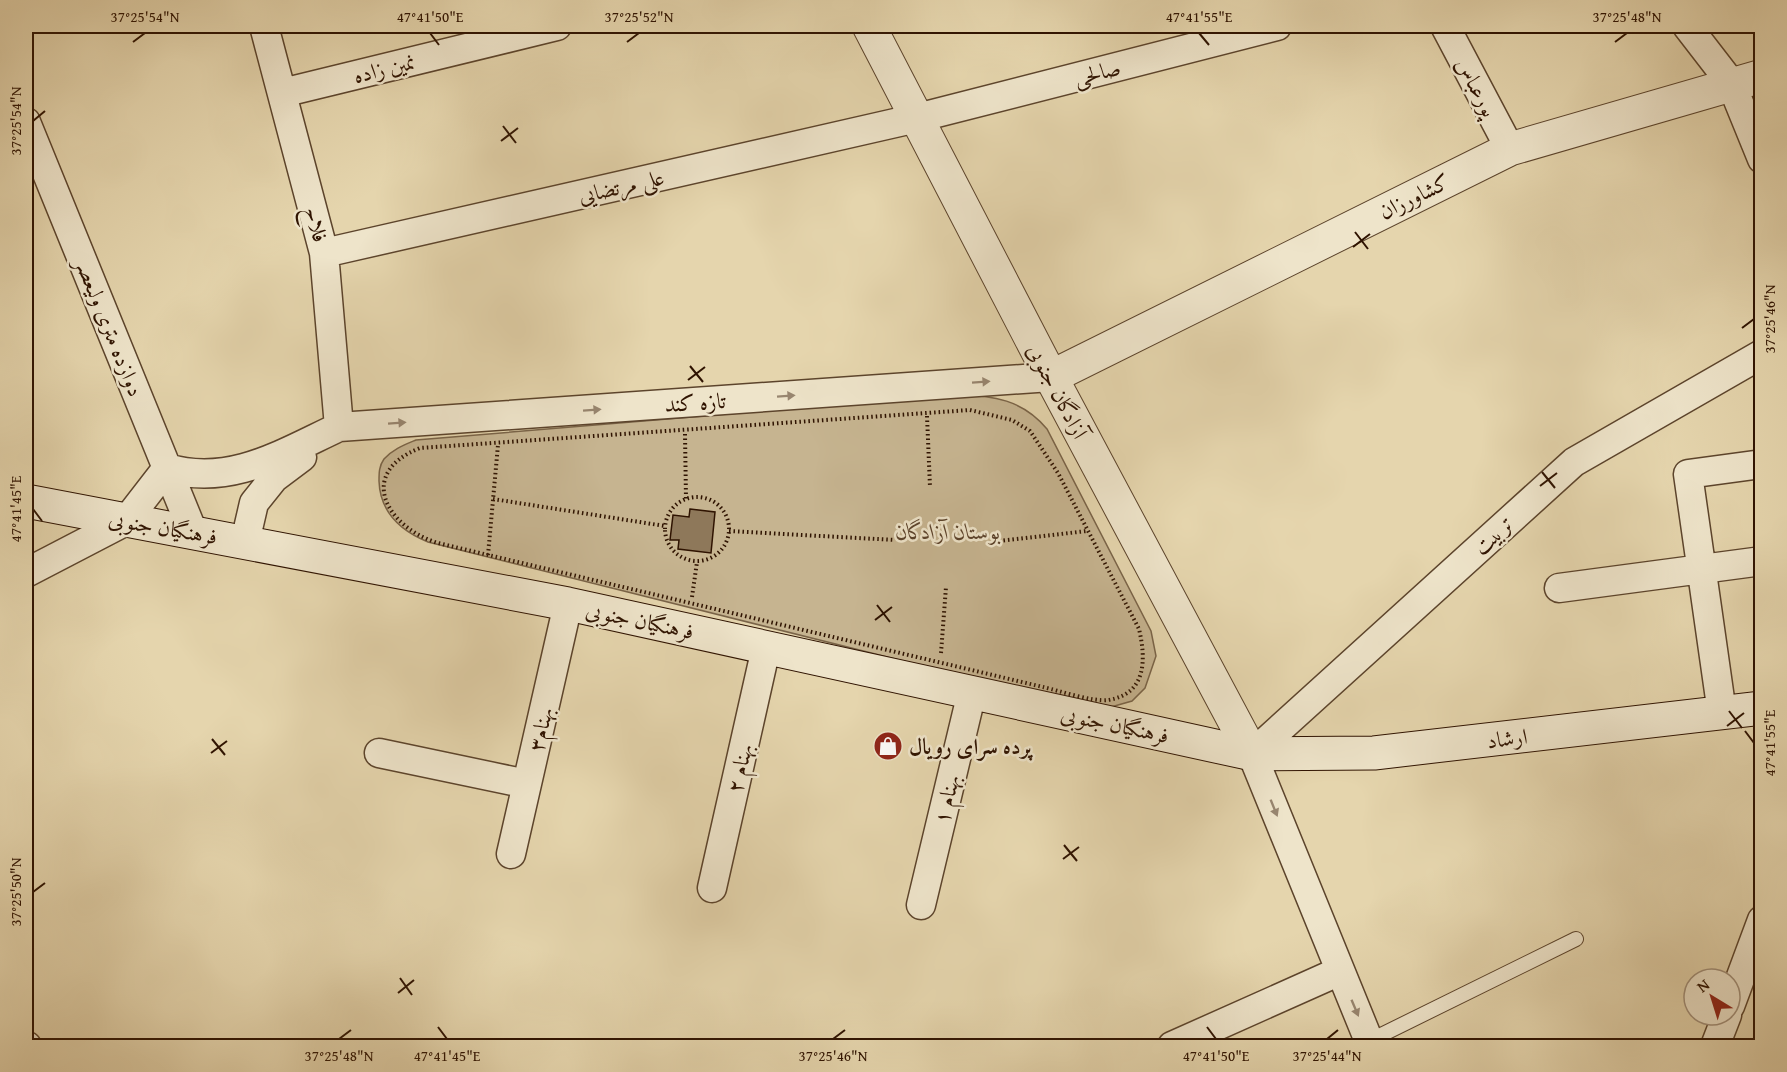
<svg xmlns="http://www.w3.org/2000/svg" width="1787" height="1072" viewBox="0 0 1787 1072" font-family="'Gentium Book Plus',Amiri,serif">
<style>
.green{fill:#c6b490;stroke:#7a6448;stroke-width:1.5}
.building{fill:#8e785a;stroke:#2f1301;stroke-width:1.5}
.lines{fill:none;stroke-linecap:round;stroke-linejoin:round}
.service-casing{stroke:#5c442c;stroke-width:16}
.minor-casing{stroke:#5c442c;stroke-width:31}
.tertiary-casing{stroke:#5c442c;stroke-width:35}
.secondary-casing{stroke:#2f1301;stroke-width:35}
.path{stroke:#2f1301;stroke-width:4;stroke-dasharray:1.5 3;stroke-linecap:butt}
.service{stroke:#eee4ca;stroke-width:14}
.minor{stroke:#eee4ca;stroke-width:28}
.tertiary{stroke:#eee4ca;stroke-width:33}
.secondary{stroke:#eee4ca;stroke-width:33}
.oneway{fill:#988670}
.ticks{fill:none;stroke:#2f1301;stroke-width:2}
.labels{text-anchor:middle;stroke-width:5;stroke-linejoin:round;paint-order:stroke}
.street-label{font-size:22px;fill:#2f1301;stroke:#eee4ca}
.park-label{font-size:22px;font-style:italic;fill:#5c432c;stroke:#eee4ca}
.poi-label{font-size:22px;font-weight:bold;fill:#2f1301;stroke:#eee4ca;text-anchor:start}
.neatline{fill:none;stroke:#2f1301;stroke-width:2}
.ticks-label{font-size:15px;text-anchor:middle;fill:#2f1301}
</style>
<rect width="100%" height="100%" fill="#e5d5ad"/>
<filter id="stains"><feTurbulence type="fractalNoise" baseFrequency=".00333" numOctaves="4"/><feColorMatrix values="0 0 0 0 .2 0 0 0 0 .09 0 0 0 0 .02 0 0 0 .5 -.17"/></filter>
<radialGradient id="worn" r=".72"><stop offset=".6" stop-color="#630" stop-opacity="0"/><stop offset="1" stop-color="#630" stop-opacity=".3"/></radialGradient>
<path class="green" d="M 957,395 C 993,395 1023,400 1047,429 L 1151,631 L 1156,656 L 1145,688 L 1132,701 L 1104,709 L 1087,707 L 428,542 C 401,531 380,513 379,481 C 379,473 379,466 384,459 C 393,449 404,445 416,440 Z"/>
<path class="building" d="M 690,509 L 715,512 L 711,553 L 678,549 L 679,540 L 670,540 L 673,515 L 689,517 Z"/>
<g class="lines">
<g class="service-casing">
<path id="service" d="M 1369,1041 L 1576,939"/>
</g>
<g class="minor-casing">
<path id="minor" d="M 264,26 L 324,253 L 339,427
M 1445,26 L 1510,149
M 1687,26 L 1731,83 L 1762,159
M 282,93 L 557,26
M 26,122 L 193,532
M 324,253 L 917,118 L 1277,26
M 245,542 L 254,503 L 274,478 L 302,457
M 26,573 L 126,521 L 167,468 C 230,487 283,453 339,427 L 1051,377
M 1559,588 L 1762,561
M 1722,713 L 1688,474 L 1762,464
M 379,753 L 527,784
M 511,854 L 568,604
M 712,888 L 766,648
M 921,905 L 972,692
M 1730,1006 L 1762,920
M 26,1046 L 27,1046
M 1172,1046 L 1340,971
M 1371,1046 L 1252,754 L 1574,462 L 1762,354
M 1715,1046 L 1727,1015"/>
</g>
<g class="tertiary-casing">
<path id="tertiary" d="M 869,26 L 1051,377 L 1252,754
M 1051,377 L 1510,149 L 1762,76"/>
</g>
<g class="secondary-casing">
<path id="secondary" d="M 26,501 L 568,604 L 1252,754 L 1374,753 L 1762,708"/>
</g>
<path class="path" d="M 970,410 L 1012,420 L 1030,431 L 1058,473 L 1139,629 C 1146,659 1147,694 1108,700 C 1093,702 1060,691 1043,687 L 438,543 C 386,527 356,473 420,448 Z
M 927,416 L 930,487
M 685,434 L 686,499
M665 529a32 32 0 1 1 64 0a32 32 0 1 1-64 0Z
M 493,499 L 665,526
M 729,531 L 895,540
M 999,541 L 1087,531
M 488,555 L 498,445
M 692,597 L 697,562
M 941,653 L 946,587"/>
<use href="#service" class="service"/>
<use href="#minor" class="minor"/>
<use href="#tertiary" class="tertiary"/>
<use href="#secondary" class="secondary"/>
</g>
<defs><path id="oneway-solid" d="M-6-.8H1V-3.2L6.5 0L1 3.2V.8H-6Z" transform="scale(1.5)"/></defs>
<g class="oneway">
<use href="#oneway-solid" transform="translate(981 382) rotate(-4)"/>
<use href="#oneway-solid" transform="translate(786 396) rotate(-4)"/>
<use href="#oneway-solid" transform="translate(592 410) rotate(-4)"/>
<use href="#oneway-solid" transform="translate(397 423) rotate(-4)"/>
<use href="#oneway-solid" transform="translate(1274 808) rotate(68)"/>
<use href="#oneway-solid" transform="translate(1355 1008) rotate(67)"/>
</g>
<path class="ticks" d="M 430,33 L 439,45M 1199,33 L 1209,45M 133,42 L 145,33M 627,42 L 639,33M 1615,42 L 1627,33M 33,121 L 45,111M 503,126 L 516,143M 501,141 L 518,128M 1355,232 L 1368,249M 1353,247 L 1370,234M 1742,328 L 1754,319M 690,366 L 703,382M 688,380 L 705,367M 1542,472 L 1555,488M 1540,486 L 1557,473M 33,509 L 42,521M 877,605 L 890,622M 875,620 L 892,607M 1729,711 L 1742,728M 1727,726 L 1744,713M 1745,731 L 1754,743M 212,739 L 225,755M 211,753 L 227,741M 1064,845 L 1077,861M 1063,859 L 1079,847M 33,892 L 45,883M 400,978 L 412,995M 398,993 L 414,980M 438,1027 L 447,1039M 1207,1027 L 1216,1039M 339,1039 L 351,1030M 833,1039 L 845,1030M 1327,1039 L 1338,1030"/>
<defs>
<g id="shop-disc" transform="scale(1.5)"><circle r="9.5" fill="#8f2418" stroke="#eee4ca"/><path d="M-5-2.5h2.3a2.7 3.5 0 0 1 5.4 0H5L5.5 6h-11ZM-1.5-2.5h3a1.5 2.3 0 0 0-3 0Z" fill="#fff"/></g>
</defs>
<g fill-rule="evenodd">
<use href="#shop-disc" x="888" y="746"/>
</g>
<g class="labels">
<g class="street-label">
<text transform="translate(384 68) rotate(-14)" y="8">نمین زاده</text>
<text transform="translate(1097 72) rotate(-14)" y="8">صالحی</text>
<text transform="translate(1477 87) rotate(62)" y="8">پورعباس</text>
<text transform="translate(621 186) rotate(-13)" y="8">علی مرتضایی</text>
<text transform="translate(1414 196) rotate(-26)" y="8">کشاورزان</text>
<text transform="translate(317 224) rotate(75)" y="8">فلاح</text>
<text transform="translate(110 327) rotate(68)" y="8">دوازده متری ولیعصر</text>
<text transform="translate(1058 391) rotate(62)" y="8">آزادگان جنوبی</text>
<text transform="translate(695 402) rotate(-4)" y="8">تازه کند</text>
<text transform="translate(163 527) rotate(10)" y="8">فرهنگیان جنوبی</text>
<text transform="translate(1493 535) rotate(-42)" y="8">تربیت</text>
<text transform="translate(640 620) rotate(12)" y="8">فرهنگیان جنوبی</text>
<text transform="translate(1115 724) rotate(12)" y="8">فرهنگیان جنوبی</text>
<text transform="translate(540 729) rotate(-77)" y="8">بهنام۳</text>
<text transform="translate(1507 738) rotate(-7)" y="8">ارشاد</text>
<text transform="translate(739 768) rotate(-77)" y="8">بهنام ۲</text>
<text transform="translate(946 799) rotate(-77)" y="8">بهنام ۱</text>
</g>
<g class="park-label">
<text x="948" y="539">بوستان آزادگان</text>
</g>
<g class="poi-label">
<text x="909" y="754">پرده سرای رویال</text>
</g>
</g>
<rect width="1787" height="1072" fill="none" stroke="#e5d5ad" stroke-width="66"/>
<g transform="translate(1712 997) rotate(322)"><circle r="28" fill="#eee4ca" stroke="#a2907a" stroke-width="1.5"/>
<path d="M0-4.5L10 22L0 15L-10 22Z" fill="#8f2418"/>
<text y="-9" font-size="16" font-weight="bold" text-anchor="middle" fill="#2f1301">N</text>
</g>
<rect x="33" y="33" width="1721" height="1006" class="neatline"/>
<g class="ticks-label">
<text x="145" y="22">37°25'54"N</text>
<text x="430" y="22">47°41'50"E</text>
<text x="639" y="22">37°25'52"N</text>
<text x="1199" y="22">47°41'55"E</text>
<text x="1627" y="22">37°25'48"N</text>
<text transform="translate(16 121) rotate(-90)" y="5">37°25'54"N</text>
<text transform="translate(1770 319) rotate(-90)" y="5">37°25'46"N</text>
<text transform="translate(16 509) rotate(-90)" y="5">47°41'45"E</text>
<text transform="translate(1770 743) rotate(-90)" y="5">47°41'55"E</text>
<text transform="translate(16 892) rotate(-90)" y="5">37°25'50"N</text>
<text x="339" y="1061">37°25'48"N</text>
<text x="447" y="1061">47°41'45"E</text>
<text x="833" y="1061">37°25'46"N</text>
<text x="1216" y="1061">47°41'50"E</text>
<text x="1327" y="1061">37°25'44"N</text>
</g>
<rect width="100%" height="100%" filter="url(#stains)"/>
<rect width="100%" height="100%" fill="url(#worn)"/>
</svg>
